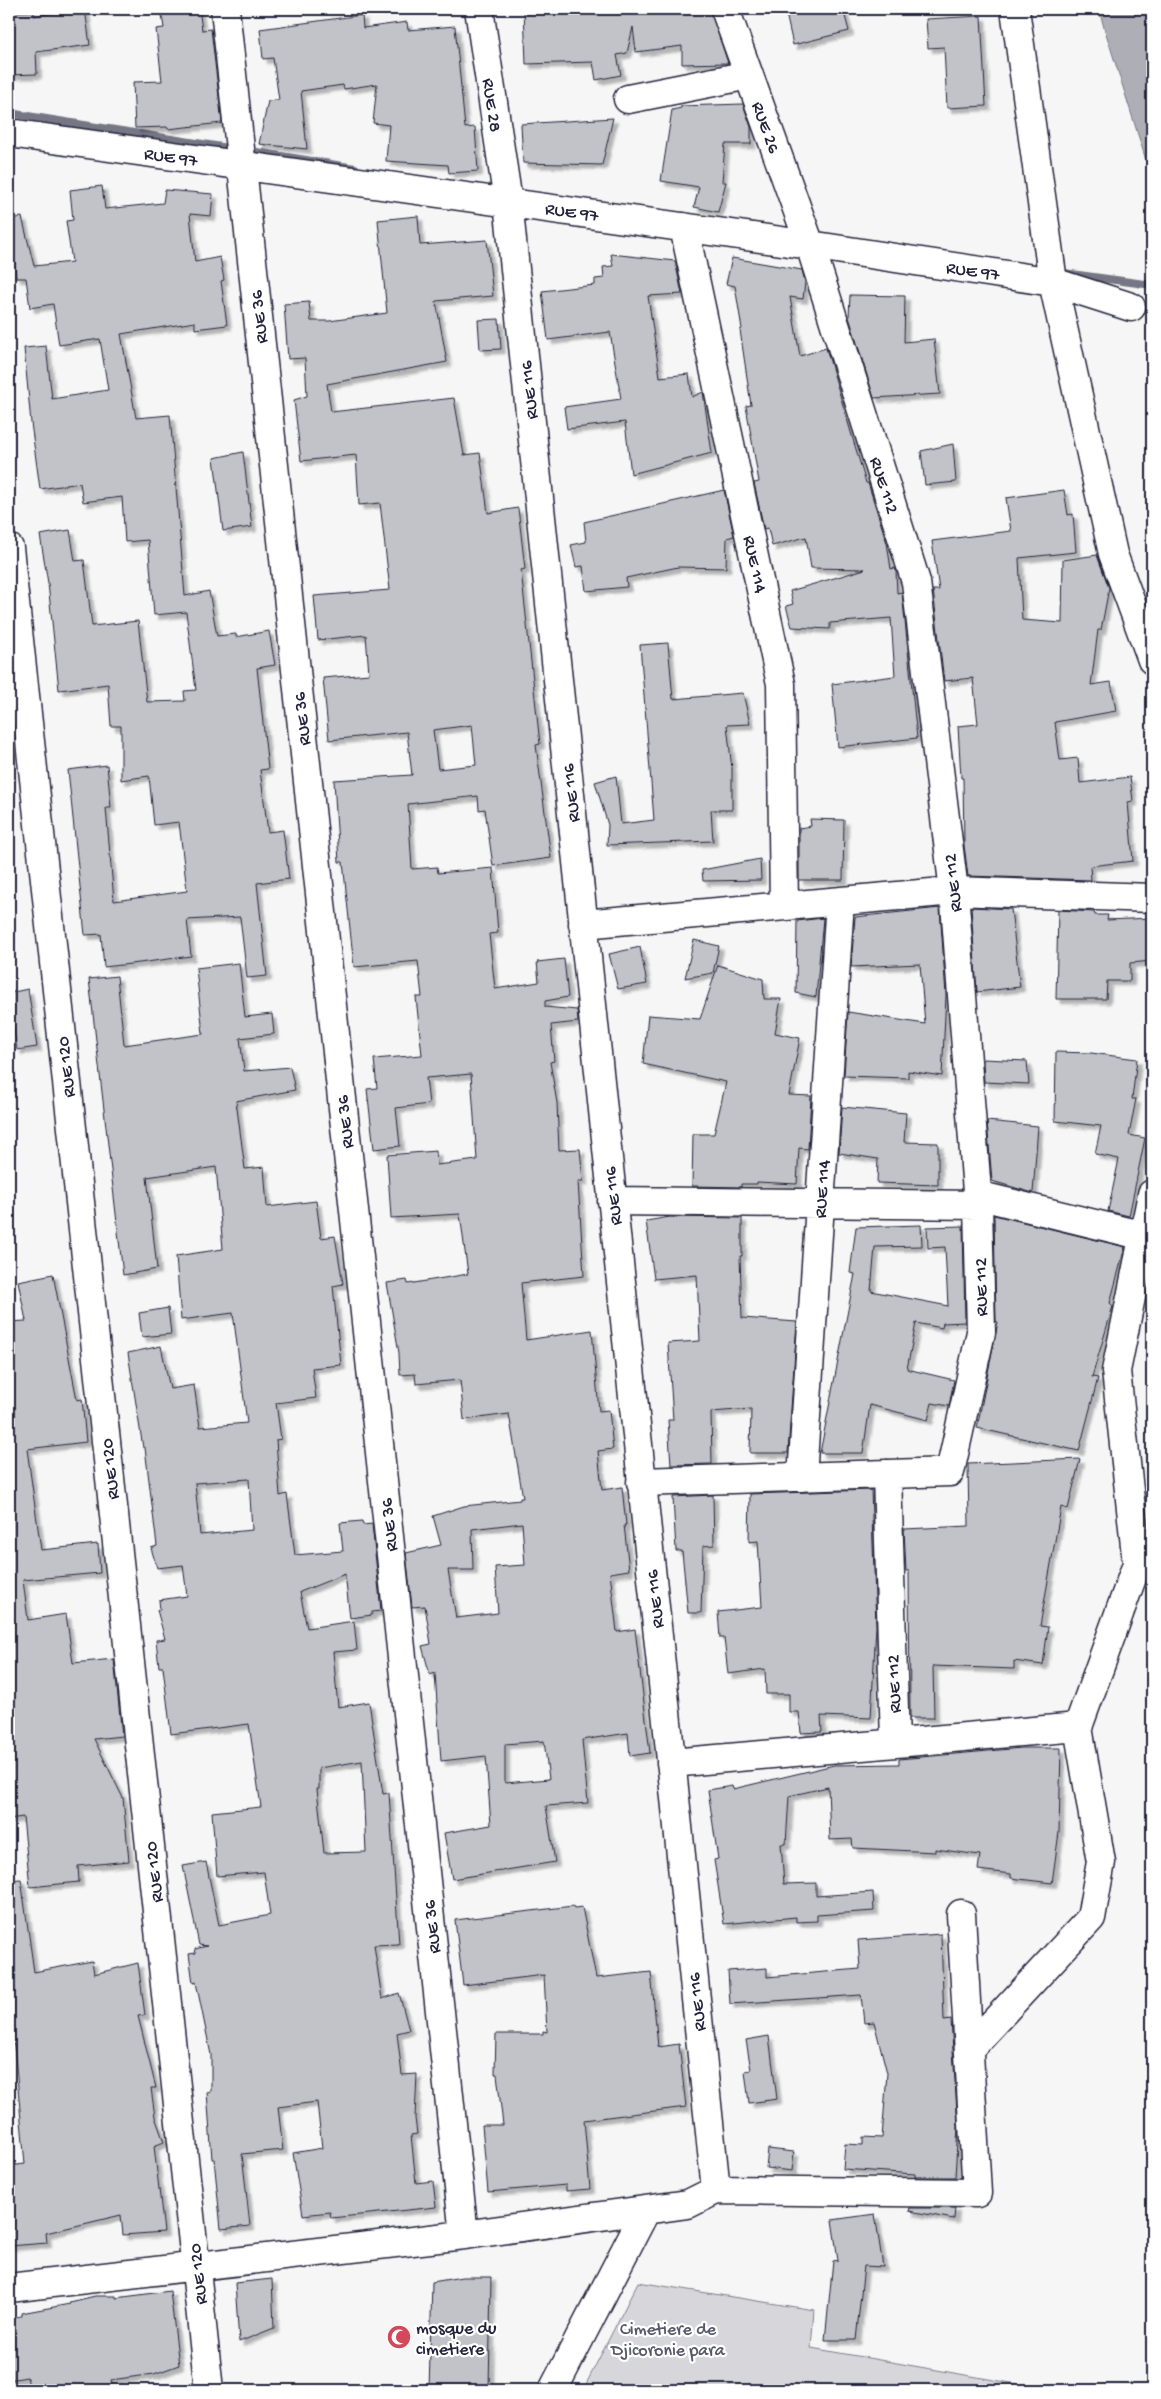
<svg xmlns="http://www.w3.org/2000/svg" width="1161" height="2399" viewBox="0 0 1161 2399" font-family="'Gochi Hand',sans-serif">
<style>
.green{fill:#d7d7db;stroke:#7c7c8b}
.water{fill:#aeaeb7;stroke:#767685}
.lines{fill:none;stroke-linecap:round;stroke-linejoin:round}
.stream{stroke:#767685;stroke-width:8}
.building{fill:#c2c2c9;stroke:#22223b;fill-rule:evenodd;filter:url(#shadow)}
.street-casing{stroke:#22223b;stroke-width:31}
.street{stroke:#fff;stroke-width:28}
.labels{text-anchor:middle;stroke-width:4.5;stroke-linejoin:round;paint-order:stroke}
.street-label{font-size:18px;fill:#22223b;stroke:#fff}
.poi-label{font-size:18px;fill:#22223b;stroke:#fff;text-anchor:start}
.park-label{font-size:18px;fill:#58586b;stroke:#fff}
</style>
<defs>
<filter id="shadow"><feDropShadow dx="4.5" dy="4.5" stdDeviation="1" flood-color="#0004"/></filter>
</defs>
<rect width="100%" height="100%" fill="#f6f6f7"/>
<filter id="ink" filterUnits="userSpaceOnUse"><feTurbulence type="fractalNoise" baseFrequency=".02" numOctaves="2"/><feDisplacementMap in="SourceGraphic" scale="10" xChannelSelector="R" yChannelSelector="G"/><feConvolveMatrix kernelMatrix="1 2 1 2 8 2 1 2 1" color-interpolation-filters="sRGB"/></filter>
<g filter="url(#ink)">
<path class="green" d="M 638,2282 L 814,2310 L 811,2348 L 1034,2387 L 1033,2390 L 583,2390 Z"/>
<path class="water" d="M 1099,9 L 1152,9 L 1152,179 L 1103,24 Z"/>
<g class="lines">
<path class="stream" d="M 9,113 L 234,149
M 245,150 L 355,168
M 1064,273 L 1152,285"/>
</g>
<path class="building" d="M 85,9 L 90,45 L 36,52 L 37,74 L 9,75 L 9,12 L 34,11 L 34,16 Z
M 161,9 L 199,9 L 202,30 L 211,29 L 222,123 L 168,129 L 167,127 L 135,128 L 133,82 L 162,81 L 156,29 L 164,28 Z
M 524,9 L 710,9 L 728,63 L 682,64 L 682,46 L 636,52 L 633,27 L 627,53 L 617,55 L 621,75 L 596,80 L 593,62 L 526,64 Z
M 785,9 L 843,9 L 849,31 L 793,45 Z
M 362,15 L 363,28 L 407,22 L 408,30 L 455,26 L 465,128 L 475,127 L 478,171 L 449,173 L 448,165 L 386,161 L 389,125 L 373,123 L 377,84 L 344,89 L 343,85 L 301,91 L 307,149 L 259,144 L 268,101 L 279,100 L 273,58 L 263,59 L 260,29 Z
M 981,16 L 986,106 L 947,108 L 944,47 L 928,48 L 926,19 Z
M 743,104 L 751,127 L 751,144 L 725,144 L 722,182 L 726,182 L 718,212 L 694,207 L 699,187 L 661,181 L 672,110 L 681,108 L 681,106 Z
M 613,118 L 602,165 L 523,163 L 521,124 Z
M 102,186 L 105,209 L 163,203 L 165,190 L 213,194 L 211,216 L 190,214 L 195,262 L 220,257 L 224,280 L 221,281 L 227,325 L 195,329 L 195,322 L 121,334 L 136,418 L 170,415 L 185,596 L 209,591 L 217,636 L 236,634 L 236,637 L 269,631 L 275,665 L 257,668 L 268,769 L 260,770 L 268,832 L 283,830 L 289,879 L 257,883 L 267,976 L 247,978 L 240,917 L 187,920 L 191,956 L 139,963 L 104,967 L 101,934 L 85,935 L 68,770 L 107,765 L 111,808 L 106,808 L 114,901 L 187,891 L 179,822 L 154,825 L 149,776 L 121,780 L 121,726 L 111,726 L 108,684 L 59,690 L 48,583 L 40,535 L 70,530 L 75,561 L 84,560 L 92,626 L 138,621 L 147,702 L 185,701 L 184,691 L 196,690 L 186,612 L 154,615 L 148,540 L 125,542 L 122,497 L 83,502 L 80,483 L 40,489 L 31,423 L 24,348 L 46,346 L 52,399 L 108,390 L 100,339 L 59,345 L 53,304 L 30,308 L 26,278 L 16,278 L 11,219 L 22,217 L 34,266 L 72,262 L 66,221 L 73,220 L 70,190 Z
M 418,216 L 420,245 L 487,240 L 493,296 L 436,301 L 447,362 L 327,384 L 331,412 L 454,398 L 464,455 L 480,453 L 488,513 L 518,508 L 525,569 L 521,570 L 540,744 L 536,745 L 551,858 L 493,866 L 485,809 L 479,810 L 478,796 L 408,804 L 412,869 L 437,867 L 438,873 L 493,868 L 498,933 L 489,934 L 495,989 L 539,982 L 537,962 L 564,959 L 568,997 L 545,1001 L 545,1007 L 577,1010 L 578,1022 L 551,1025 L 554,1061 L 550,1062 L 557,1103 L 559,1150 L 580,1149 L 583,1181 L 578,1181 L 584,1276 L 521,1283 L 526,1340 L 592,1330 L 599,1411 L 609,1410 L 613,1449 L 598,1451 L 602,1490 L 622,1487 L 626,1525 L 624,1525 L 629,1570 L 610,1573 L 617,1632 L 635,1629 L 650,1753 L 630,1756 L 628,1733 L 582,1740 L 588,1803 L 546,1806 L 555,1862 L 452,1879 L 444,1833 L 491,1825 L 486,1756 L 441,1761 L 435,1673 L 430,1675 L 422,1646 L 431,1644 L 425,1606 L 412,1607 L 406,1553 L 441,1545 L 433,1516 L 464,1506 L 520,1500 L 520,1498 L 523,1498 L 509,1414 L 464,1420 L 460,1380 L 416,1384 L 415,1374 L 400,1375 L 399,1353 L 387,1283 L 407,1280 L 408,1284 L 468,1274 L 460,1214 L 391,1218 L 387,1155 L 436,1151 L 437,1165 L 477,1160 L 471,1074 L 426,1078 L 429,1104 L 396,1108 L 400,1146 L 374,1149 L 367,1089 L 377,1088 L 374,1059 L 422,1055 L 416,997 L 422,997 L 418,961 L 354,967 L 343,862 L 339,862 L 334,780 L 412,775 L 407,732 L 329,740 L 323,678 L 369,674 L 366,635 L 318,640 L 314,596 L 390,590 L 380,503 L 359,505 L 356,455 L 301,461 L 294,400 L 307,396 L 305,358 L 288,359 L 284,304 L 309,302 L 311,321 L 329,321 L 387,313 L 378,220 ZM 472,725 L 476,765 L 438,769 L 433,730 ZM 522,1523 L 525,1565 L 495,1567 L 498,1613 L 456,1618 L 448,1570 L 473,1570 L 472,1529 ZM 544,1741 L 549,1779 L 505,1783 L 505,1744 Z
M 611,254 L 675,261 L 682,294 L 648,296 L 660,377 L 689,374 L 692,397 L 703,392 L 712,453 L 631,474 L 625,422 L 567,429 L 564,407 L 621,399 L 610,332 L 548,340 L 542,291 L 595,285 L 595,279 L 604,278 L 603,267 L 613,266 Z
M 732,258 L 802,270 L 805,282 L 803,299 L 790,297 L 800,356 L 826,348 L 866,483 L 868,483 L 887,543 L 891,569 L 895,568 L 896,571 L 897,593 L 902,592 L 917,738 L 838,747 L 832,684 L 895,676 L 891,618 L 830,623 L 830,629 L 792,627 L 786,606 L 793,604 L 790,591 L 865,569 L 811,568 L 806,537 L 772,546 L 768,528 L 764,529 L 754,483 L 759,482 L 746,406 L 751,405 L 740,330 L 742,329 L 735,286 L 726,284 Z
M 850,295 L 905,296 L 904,342 L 934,339 L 940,394 L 874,398 L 849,317 Z
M 499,319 L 501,349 L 480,350 L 478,320 Z
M 953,444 L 956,482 L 925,485 L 921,451 Z
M 243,452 L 252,527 L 223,531 L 214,458 Z
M 724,490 L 734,536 L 727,538 L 726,568 L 678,567 L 626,578 L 627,587 L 586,591 L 583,566 L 576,567 L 571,545 L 586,542 L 584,522 Z
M 1064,490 L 1068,515 L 1073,514 L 1076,552 L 1019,558 L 1022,620 L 1062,623 L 1063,560 L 1097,555 L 1109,588 L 1101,630 L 1098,630 L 1091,685 L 1111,682 L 1116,711 L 1055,722 L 1060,760 L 1078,758 L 1080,783 L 1130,777 L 1133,801 L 1128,802 L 1133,861 L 1090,866 L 1091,880 L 968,876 L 964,845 L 963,778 L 961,778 L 958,726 L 978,724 L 973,678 L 944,681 L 933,590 L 939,590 L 932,541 L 1011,531 L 1006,498 Z
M 668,643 L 673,699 L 743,693 L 750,724 L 727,725 L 732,769 L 732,810 L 711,810 L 713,841 L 607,845 L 608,825 L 595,782 L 616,776 L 621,824 L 654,820 L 640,645 Z
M 810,819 L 844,820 L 843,880 L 799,880 L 799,828 L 811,826 Z
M 760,859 L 761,880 L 703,881 L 702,870 Z
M 971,907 L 1011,909 L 1020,987 L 977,992 Z
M 940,908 L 946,995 L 942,1076 L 908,1071 L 908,1078 L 844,1076 L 848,1012 L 925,1024 L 920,964 L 851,967 L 855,917 Z
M 1058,910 L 1094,912 L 1095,915 L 1108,915 L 1107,920 L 1152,918 L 1152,961 L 1130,963 L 1130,981 L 1107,981 L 1106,999 L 1056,999 Z
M 823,918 L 816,997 L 796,993 L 797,921 Z
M 694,940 L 719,946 L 713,973 L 685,978 Z
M 640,947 L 647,984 L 618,989 L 609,954 Z
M 239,963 L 245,1017 L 272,1014 L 274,1034 L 240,1038 L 244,1071 L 290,1067 L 295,1090 L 236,1101 L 245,1169 L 264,1167 L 267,1207 L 316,1201 L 321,1238 L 335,1236 L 343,1284 L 333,1286 L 341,1365 L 312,1368 L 316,1398 L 276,1403 L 281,1439 L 276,1440 L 280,1496 L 287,1494 L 295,1555 L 343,1551 L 340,1523 L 362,1521 L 363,1525 L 372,1524 L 381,1611 L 372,1612 L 372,1615 L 350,1618 L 345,1574 L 300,1592 L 307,1628 L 354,1621 L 357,1650 L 333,1652 L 338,1707 L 369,1702 L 383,1794 L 389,1793 L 399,1944 L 374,1945 L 382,1999 L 399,1993 L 409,2030 L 397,2033 L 402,2075 L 417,2074 L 415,2118 L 417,2134 L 411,2135 L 416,2183 L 433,2181 L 436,2207 L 331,2218 L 330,2212 L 303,2215 L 293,2153 L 322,2148 L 317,2102 L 278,2107 L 283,2150 L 242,2154 L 250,2226 L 221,2229 L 214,2159 L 212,2159 L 207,2092 L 211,2091 L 211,2055 L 196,1982 L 193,1983 L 189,1954 L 196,1953 L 195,1949 L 207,1946 L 199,1945 L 183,1866 L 206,1862 L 219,1925 L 270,1915 L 264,1872 L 217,1876 L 212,1812 L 261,1807 L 249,1724 L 171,1734 L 163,1667 L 159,1667 L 156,1640 L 165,1639 L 157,1610 L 160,1610 L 159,1600 L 187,1596 L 183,1565 L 157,1568 L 151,1548 L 157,1546 L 145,1448 L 143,1448 L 128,1353 L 161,1346 L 170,1389 L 194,1385 L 200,1427 L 247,1423 L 233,1313 L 181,1320 L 176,1256 L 223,1249 L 216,1167 L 147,1177 L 157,1269 L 123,1275 L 89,979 L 117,976 L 124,1045 L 203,1034 L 196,968 ZM 249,1479 L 252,1530 L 200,1535 L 195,1483 ZM 362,1761 L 366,1852 L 324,1853 L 317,1789 L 319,1789 L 319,1768 Z
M 718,965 L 763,979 L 764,999 L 781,999 L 775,1033 L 800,1038 L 789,1095 L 811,1096 L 808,1149 L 799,1148 L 797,1184 L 757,1182 L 757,1184 L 741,1184 L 741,1187 L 692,1186 L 693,1134 L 714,1134 L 726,1082 L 643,1064 L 648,1015 L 700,1019 Z
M 28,989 L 37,1047 L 17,1050 L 9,993 Z
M 1056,1052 L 1091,1053 L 1137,1059 L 1132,1099 L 1136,1099 L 1129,1135 L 1145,1138 L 1129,1216 L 1108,1211 L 1119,1159 L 1095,1154 L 1101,1126 L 1055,1121 Z
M 983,1059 L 1027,1061 L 1029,1084 L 984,1082 Z
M 842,1107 L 906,1113 L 904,1142 L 938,1143 L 938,1185 L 877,1183 L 878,1159 L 839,1153 Z
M 987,1121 L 1038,1126 L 1033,1193 L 992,1181 Z
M 994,1215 L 1125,1247 L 1110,1303 L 1113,1306 L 1092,1377 L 1098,1378 L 1079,1451 L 977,1428 L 998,1322 L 996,1322 Z
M 670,1217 L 742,1218 L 742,1256 L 740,1256 L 742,1318 L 797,1322 L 788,1453 L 750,1453 L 751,1409 L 711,1412 L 712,1464 L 671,1465 L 668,1420 L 673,1420 L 668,1343 L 700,1341 L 697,1275 L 654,1279 L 646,1221 Z
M 921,1225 L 922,1246 L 875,1247 L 871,1291 L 948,1306 L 945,1247 L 928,1248 L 927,1227 L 963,1226 L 965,1322 L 943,1323 L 942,1328 L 916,1323 L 907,1369 L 954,1380 L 949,1406 L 932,1403 L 928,1420 L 870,1405 L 863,1453 L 820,1453 L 855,1274 L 850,1273 L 856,1227 Z
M 53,1274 L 77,1400 L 82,1399 L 86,1442 L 27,1449 L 41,1550 L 98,1544 L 100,1573 L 23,1580 L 28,1620 L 66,1614 L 73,1663 L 114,1659 L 122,1736 L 94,1739 L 123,1798 L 129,1861 L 78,1866 L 79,1882 L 30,1887 L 23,1817 L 9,1819 L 9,1322 L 26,1321 L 18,1281 Z
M 168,1308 L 171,1334 L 142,1337 L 139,1313 Z
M 1080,1459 L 1068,1509 L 1061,1507 L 1040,1626 L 1048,1627 L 1043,1665 L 1014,1661 L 1014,1669 L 933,1666 L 934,1718 L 910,1718 L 909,1571 L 906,1571 L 904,1529 L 969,1526 L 968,1464 Z
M 871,1490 L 876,1626 L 871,1718 L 821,1716 L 822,1732 L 801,1733 L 799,1712 L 789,1712 L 789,1694 L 766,1694 L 765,1669 L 728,1674 L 724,1638 L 720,1638 L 718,1612 L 762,1607 L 758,1541 L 749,1542 L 750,1494 Z
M 713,1495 L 714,1545 L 703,1546 L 701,1613 L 688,1613 L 682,1551 L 676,1551 L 673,1497 Z
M 1022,1748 L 1061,1748 L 1059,1832 L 1052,1883 L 1011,1878 L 1011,1874 L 978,1870 L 980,1855 L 935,1849 L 935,1852 L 853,1848 L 852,1839 L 830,1840 L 828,1787 L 789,1796 L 786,1844 L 781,1844 L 784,1884 L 816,1883 L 816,1896 L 873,1892 L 874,1911 L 817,1915 L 817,1921 L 796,1922 L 796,1917 L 724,1924 L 714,1860 L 718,1859 L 708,1790 L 732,1786 L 733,1789 L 834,1765 L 899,1764 L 899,1759 Z
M 21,1879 L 34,1972 L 92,1961 L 94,1974 L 138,1963 L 145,2015 L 138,2016 L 156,2088 L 151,2088 L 155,2117 L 164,2142 L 154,2146 L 164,2232 L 123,2235 L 121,2215 L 46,2233 L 47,2243 L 9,2246 L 9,2166 L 25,2164 L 14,2044 L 9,2045 L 9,1880 Z
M 573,1906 L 574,1908 L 582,1907 L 596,1978 L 651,1972 L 658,2047 L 679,2044 L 686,2107 L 584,2120 L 590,2189 L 566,2191 L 566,2185 L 488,2192 L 482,2125 L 503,2125 L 497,2074 L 495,2074 L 496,2034 L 543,2034 L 543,2031 L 547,2032 L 544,1975 L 463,1985 L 455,1920 Z
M 941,1934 L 944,2021 L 951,2020 L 958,2127 L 955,2177 L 915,2177 L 915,2174 L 843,2169 L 845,2144 L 863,2145 L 863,2137 L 882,2138 L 887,2073 L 874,2022 L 864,2023 L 861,1995 L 730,2004 L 728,1971 L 767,1968 L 767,1977 L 860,1969 L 858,1940 Z
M 769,2036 L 777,2099 L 749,2103 L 745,2071 L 751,2070 L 746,2040 Z
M 768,2149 L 794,2152 L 792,2171 L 766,2168 Z
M 910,2208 L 955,2208 L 954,2219 L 909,2211 Z
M 875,2214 L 883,2267 L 864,2266 L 856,2340 L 825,2340 L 833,2261 L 838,2260 L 832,2220 Z
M 462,2277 L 491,2277 L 489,2390 L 429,2390 L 432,2282 Z
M 272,2279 L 274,2328 L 239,2342 L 235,2283 Z
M 170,2291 L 179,2365 L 154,2374 L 111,2380 L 112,2384 L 88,2389 L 87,2385 L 68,2390 L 30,2390 L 27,2377 L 9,2380 L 9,2318 L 21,2316 L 21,2313 L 70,2304 L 70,2302 L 95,2296 L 116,2296 L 116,2298 Z"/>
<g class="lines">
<g class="street-casing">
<path id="street" d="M 225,9 L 464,2235
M 479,9 L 508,202 L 716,2190
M 1015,9 L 1053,282 L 1113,554 L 1152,660
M 628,99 L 749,75
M 9,133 L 810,245 L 1053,282 L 1131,307
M 684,227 L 781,684 L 784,906
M 9,548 L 209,2390
M 583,924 L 954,891 L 1152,898
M 977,1195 L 1144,1236
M 612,1201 L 978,1205
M 887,1474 L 895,1743
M 802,1477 L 840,901
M 641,1482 L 950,1472 L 981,1332 L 978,1205 L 954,891 L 916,582 L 810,245 L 725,9
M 671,1763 L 1078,1727
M 969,2049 L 1091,1918 L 1101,1862 L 1078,1727 L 1137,1564 L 1116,1371 L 1152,1194
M 9,2288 L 464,2235 L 688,2204 L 716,2190 L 977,2193 L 961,1914
M 553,2390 L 646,2210"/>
</g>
<use href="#street" class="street"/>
</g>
</g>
<defs>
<g id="mosque-disc" transform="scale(1.25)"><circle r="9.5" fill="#d1495b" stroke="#fff"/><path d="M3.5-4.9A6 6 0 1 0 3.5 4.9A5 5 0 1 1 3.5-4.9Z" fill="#fff"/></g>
</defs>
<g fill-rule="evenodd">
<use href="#mosque-disc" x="399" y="2337"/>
</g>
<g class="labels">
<g class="street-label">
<text transform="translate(493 105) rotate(82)" y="6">RUE 28</text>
<text transform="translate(767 127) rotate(70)" y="6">RUE 26</text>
<text transform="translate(171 156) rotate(8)" y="6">RUE 97</text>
<text transform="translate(572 211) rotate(8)" y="6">RUE 97</text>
<text transform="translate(973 270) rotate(8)" y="6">RUE 97</text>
<text transform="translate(258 317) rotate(-96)" y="6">RUE 36</text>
<text transform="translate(528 390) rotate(-96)" y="6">RUE 116</text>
<text transform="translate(885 485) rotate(72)" y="6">RUE 112</text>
<text transform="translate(756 564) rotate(78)" y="6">RUE 114</text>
<text transform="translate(301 719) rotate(-96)" y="6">RUE 36</text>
<text transform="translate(570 793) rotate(-96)" y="6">RUE 116</text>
<text transform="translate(952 883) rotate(-96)" y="6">RUE 112</text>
<text transform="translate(65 1067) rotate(-96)" y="6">RUE 120</text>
<text transform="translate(344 1122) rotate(-96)" y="6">RUE 36</text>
<text transform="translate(821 1189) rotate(-86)" y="6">RUE 114</text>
<text transform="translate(612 1196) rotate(-96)" y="6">RUE 116</text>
<text transform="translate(980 1287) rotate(-91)" y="6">RUE 112</text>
<text transform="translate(109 1469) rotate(-96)" y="6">RUE 120</text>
<text transform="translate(388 1525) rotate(-96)" y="6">RUE 36</text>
<text transform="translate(654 1599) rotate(-96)" y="6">RUE 116</text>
<text transform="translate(893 1684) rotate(-92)" y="6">RUE 112</text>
<text transform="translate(153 1872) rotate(-96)" y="6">RUE 120</text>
<text transform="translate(431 1927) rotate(-96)" y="6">RUE 36</text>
<text transform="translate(696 2002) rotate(-96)" y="6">RUE 116</text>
<text transform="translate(197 2274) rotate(-96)" y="6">RUE 120</text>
</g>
<g class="poi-label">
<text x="416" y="2333">mosque du<tspan x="416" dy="21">cimetiere</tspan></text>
</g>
<g class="park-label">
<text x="668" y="2334">Cimetiere de<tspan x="668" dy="21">Djicoronie para</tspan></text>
</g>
</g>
<rect width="1161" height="2399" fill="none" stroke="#fff" stroke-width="30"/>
<rect x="15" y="15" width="1131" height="2369" fill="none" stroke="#22223b" stroke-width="2" filter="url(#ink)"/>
</svg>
